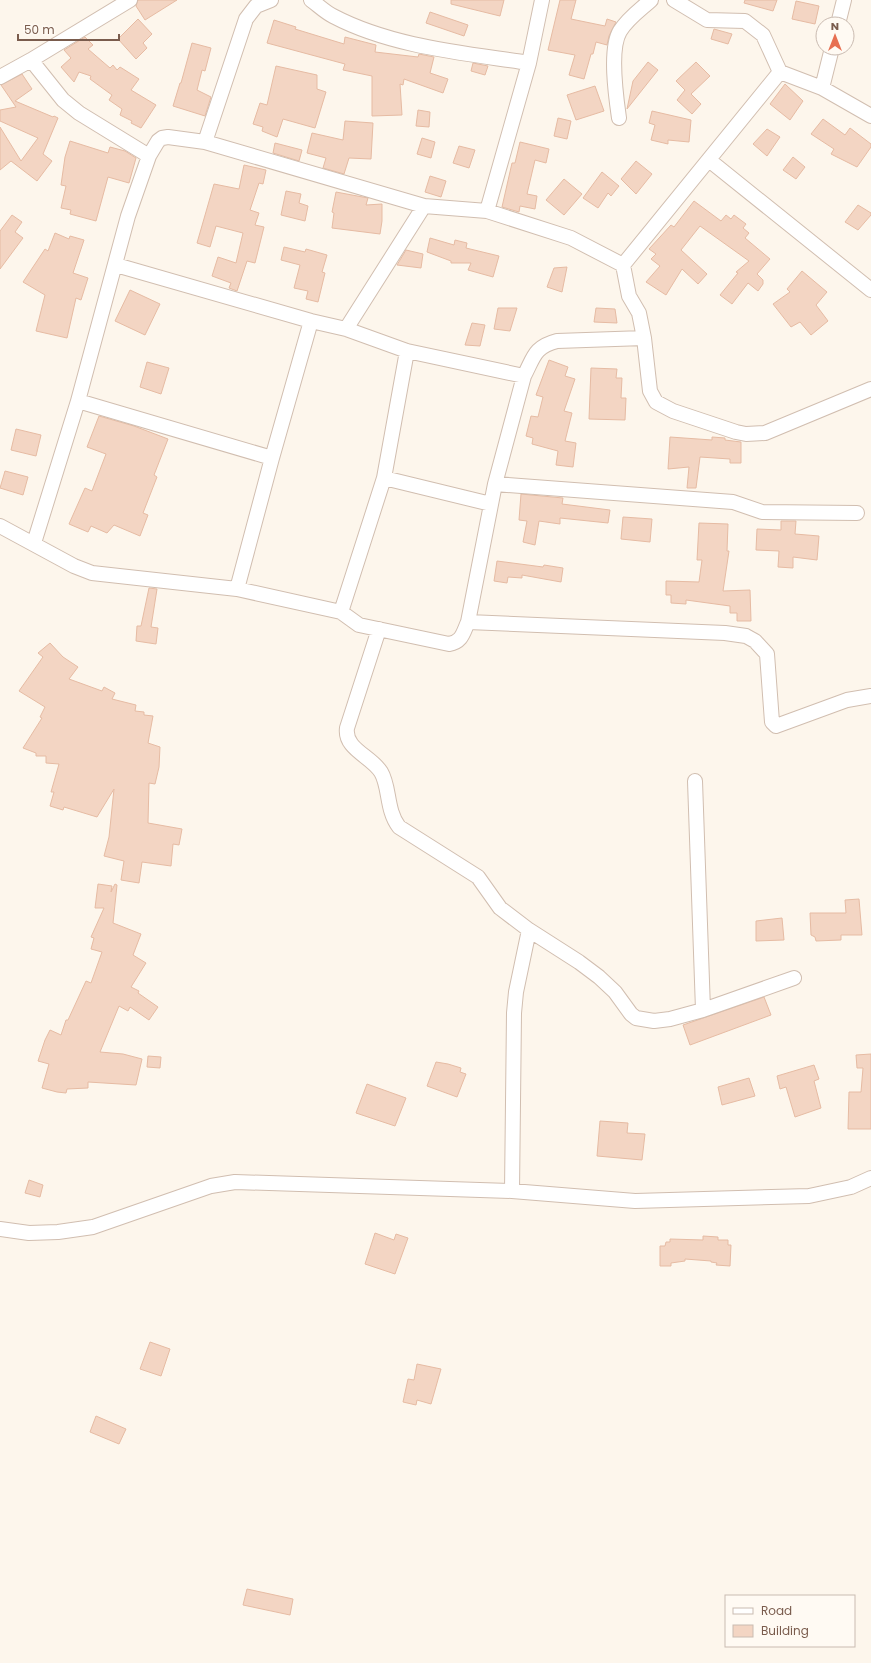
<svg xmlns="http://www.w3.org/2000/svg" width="871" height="1663" viewBox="0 0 871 1663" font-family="Poppins,sans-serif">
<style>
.building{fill:#f3d5c3;stroke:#e6bba3}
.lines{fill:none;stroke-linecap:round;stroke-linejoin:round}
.minor-casing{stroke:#d1beb0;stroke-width:16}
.minor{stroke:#fff;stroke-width:14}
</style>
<rect width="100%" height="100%" fill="#fdf6ec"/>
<path class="building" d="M 138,0 L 177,0 L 145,20 L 136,6 Z
M 451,0 L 504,0 L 500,16 L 451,4 Z
M 560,0 L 576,0 L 571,19 L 605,26 L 607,19 L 616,22 L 609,36 L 607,45 L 596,42 L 593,54 L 591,54 L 584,79 L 569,75 L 575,55 L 548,50 Z
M 745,0 L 777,0 L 773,11 L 744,3 Z
M 796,1 L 819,6 L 815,24 L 792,19 Z
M 430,12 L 468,25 L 464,36 L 426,23 Z
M 138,19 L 152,34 L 143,43 L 147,48 L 136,59 L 118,39 Z
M 274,20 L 296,27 L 295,29 L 344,44 L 345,37 L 376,45 L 375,52 L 418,57 L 419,54 L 434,57 L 430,73 L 448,79 L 443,93 L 404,79 L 403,85 L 400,84 L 402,115 L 372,116 L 372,76 L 343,70 L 345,64 L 267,43 Z
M 714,29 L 732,34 L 728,44 L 711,39 Z
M 85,37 L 93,45 L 88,49 L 110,68 L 113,65 L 117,70 L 120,67 L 139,79 L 131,90 L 156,105 L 141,128 L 131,123 L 132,121 L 120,115 L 122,109 L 109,100 L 112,95 L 90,79 L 91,76 L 79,72 L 74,82 L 61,67 L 71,58 L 64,50 Z
M 192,43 L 211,48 L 205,71 L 202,70 L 197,90 L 211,97 L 205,116 L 173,106 L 180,83 L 181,83 Z
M 648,62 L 658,70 L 627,109 L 633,81 Z
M 696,62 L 710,76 L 691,94 L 701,104 L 692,114 L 677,100 L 685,90 L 676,81 Z
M 473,63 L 488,66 L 485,75 L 471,71 Z
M 276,66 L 317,75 L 317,89 L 326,92 L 315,128 L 283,119 L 277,137 L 262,131 L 263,127 L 253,124 L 260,103 L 267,105 Z
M 22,74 L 32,89 L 15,101 L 53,117 L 54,116 L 58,118 L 43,154 L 52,161 L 37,181 L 11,161 L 0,170 L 0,127 L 21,161 L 38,138 L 0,121 L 0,110 L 16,107 L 1,85 Z
M 785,84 L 803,101 L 790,120 L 770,104 Z
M 595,86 L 604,111 L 576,120 L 567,95 Z
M 418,110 L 430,112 L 429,127 L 416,126 Z
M 652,111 L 691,120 L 689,142 L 668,140 L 668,144 L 651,140 L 655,125 L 649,123 Z
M 558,118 L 571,121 L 567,139 L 554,136 Z
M 823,119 L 845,135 L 850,128 L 871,144 L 871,147 L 857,167 L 831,154 L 834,149 L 811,134 Z
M 345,121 L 373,123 L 371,159 L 349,158 L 344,174 L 323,168 L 326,158 L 307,153 L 312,133 L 343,140 Z
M 767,129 L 780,137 L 767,156 L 753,144 Z
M 422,138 L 435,142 L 431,158 L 417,154 Z
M 70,141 L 108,153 L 110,147 L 125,151 L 136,158 L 129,183 L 108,177 L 96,221 L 70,214 L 71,210 L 61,208 L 66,186 L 61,185 L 65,157 Z
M 520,142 L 549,149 L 546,163 L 535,160 L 527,194 L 537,196 L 535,209 L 520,206 L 519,212 L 502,207 L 512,163 L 515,163 Z
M 275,143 L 302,150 L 299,161 L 273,153 Z
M 459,146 L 475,150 L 469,168 L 453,163 Z
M 793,157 L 805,167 L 796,179 L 783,170 Z
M 636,161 L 652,174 L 636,194 L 621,179 Z
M 244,165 L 266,170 L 263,184 L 259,183 L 250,210 L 259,213 L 255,225 L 264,227 L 255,263 L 247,261 L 237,291 L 229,288 L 231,283 L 212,276 L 218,257 L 236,263 L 243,233 L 216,226 L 210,247 L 197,243 L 214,184 L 239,189 Z
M 602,172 L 619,186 L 611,196 L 608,193 L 598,208 L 583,198 Z
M 430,176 L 446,181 L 441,197 L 425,192 Z
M 564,179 L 582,194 L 564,215 L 546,200 Z
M 286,191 L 301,194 L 299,203 L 308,206 L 305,221 L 281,215 Z
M 336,192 L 368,198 L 366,205 L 382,204 L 382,221 L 380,234 L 332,228 L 334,213 L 332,212 Z
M 694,201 L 721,221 L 726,215 L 731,219 L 734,215 L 746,224 L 743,228 L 749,233 L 745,238 L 770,259 L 757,274 L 763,280 L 763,284 L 758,291 L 748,283 L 732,304 L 720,295 L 738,273 L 736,272 L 749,261 L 700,226 L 681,250 L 707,274 L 698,284 L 682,269 L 666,295 L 646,282 L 660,266 L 651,259 L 656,254 L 649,249 L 671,225 L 674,227 Z
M 858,205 L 871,213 L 871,215 L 858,230 L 845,222 Z
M 12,215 L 22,222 L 15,232 L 23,238 L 0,269 L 0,231 Z
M 55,233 L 69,239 L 70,236 L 84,240 L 73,273 L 88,278 L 81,300 L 76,298 L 67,338 L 36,331 L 45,295 L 23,282 L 45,249 L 48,251 Z
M 430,238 L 454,245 L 455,240 L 467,243 L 466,248 L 499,256 L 493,277 L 468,270 L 471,263 L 451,263 L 451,261 L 427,252 Z
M 284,247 L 305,252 L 306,249 L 327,255 L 322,272 L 325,273 L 318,302 L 306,299 L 308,291 L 294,288 L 300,265 L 281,260 Z
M 406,250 L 423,254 L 421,268 L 397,265 Z
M 567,267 L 562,292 L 547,287 L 554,268 Z
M 802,271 L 827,292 L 816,305 L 828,321 L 811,335 L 800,322 L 791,327 L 773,304 L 790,292 L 787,289 Z
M 130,290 L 160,304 L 145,335 L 115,321 Z
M 498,308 L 517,308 L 510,331 L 494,329 Z
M 596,308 L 615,309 L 617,323 L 594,322 Z
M 472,323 L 485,325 L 480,346 L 465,345 Z
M 549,360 L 568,367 L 565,376 L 575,379 L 564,411 L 572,413 L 565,441 L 576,443 L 573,467 L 556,465 L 558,451 L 532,444 L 533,438 L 526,436 L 531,416 L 538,417 L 543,397 L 536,395 Z
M 147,362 L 169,368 L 161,394 L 140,387 Z
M 591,368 L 617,369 L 616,378 L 622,378 L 621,398 L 626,398 L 625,420 L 589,419 Z
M 99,416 L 134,426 L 168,439 L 154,475 L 157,477 L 143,513 L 148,515 L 140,536 L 114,525 L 107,533 L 91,526 L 88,532 L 69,524 L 85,488 L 92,491 L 106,454 L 87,447 Z
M 16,429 L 41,435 L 36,456 L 11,450 Z
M 670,437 L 712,440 L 712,437 L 725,438 L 725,440 L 741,442 L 741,463 L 730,463 L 730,459 L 700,457 L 696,488 L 687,488 L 689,467 L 668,469 Z
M 5,471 L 28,477 L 23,495 L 0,488 Z
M 521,494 L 563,498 L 562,504 L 610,510 L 608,523 L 560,518 L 560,524 L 539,521 L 535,545 L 523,542 L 527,521 L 519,520 Z
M 623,517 L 652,519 L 650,542 L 621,539 Z
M 781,521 L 796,521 L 795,534 L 819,536 L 817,560 L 793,557 L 793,568 L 778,567 L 779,551 L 756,550 L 757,529 L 781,530 Z
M 699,523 L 728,524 L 727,551 L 729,551 L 723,591 L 750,590 L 751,621 L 737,621 L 737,613 L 730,613 L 730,606 L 686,600 L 686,604 L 671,603 L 671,595 L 666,595 L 666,581 L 699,582 L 702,560 L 697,560 Z
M 497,561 L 543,567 L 544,565 L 563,568 L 561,582 L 522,575 L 522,578 L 508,577 L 507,583 L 494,581 Z
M 149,588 L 157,589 L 151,627 L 158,628 L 156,644 L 136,641 L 137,626 L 141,626 Z
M 50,643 L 63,657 L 78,667 L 69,679 L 102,691 L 104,687 L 115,693 L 112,699 L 136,705 L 135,711 L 144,712 L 144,715 L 153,716 L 148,743 L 160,747 L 159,767 L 155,784 L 149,783 L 148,823 L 182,829 L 179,845 L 173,844 L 171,866 L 142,862 L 139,883 L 121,880 L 124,861 L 104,856 L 109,837 L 114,789 L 97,817 L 64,807 L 63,810 L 50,806 L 54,792 L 51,792 L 59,764 L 46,763 L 46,756 L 36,756 L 36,753 L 23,748 L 42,718 L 40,717 L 45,707 L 19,691 L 43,657 L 38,653 Z
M 98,884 L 112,886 L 111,892 L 115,884 L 117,885 L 113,923 L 141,934 L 133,955 L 146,963 L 131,987 L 139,991 L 138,993 L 158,1007 L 149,1020 L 130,1007 L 128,1011 L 119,1006 L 100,1052 L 123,1054 L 142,1059 L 136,1085 L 88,1082 L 88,1088 L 67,1089 L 66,1093 L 57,1092 L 42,1088 L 49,1064 L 38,1061 L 45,1040 L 50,1030 L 61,1035 L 66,1020 L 68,1020 L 86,981 L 91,983 L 102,952 L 91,949 L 94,938 L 91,937 L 104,908 L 95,908 Z
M 859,899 L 862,935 L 841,935 L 841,940 L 816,941 L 815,937 L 811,935 L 810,913 L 846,913 L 845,900 Z
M 782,918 L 784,940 L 756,941 L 756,921 Z
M 764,997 L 771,1015 L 690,1045 L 683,1025 Z
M 871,1054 L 871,1129 L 848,1129 L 849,1092 L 861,1092 L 863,1068 L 857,1068 L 856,1055 Z
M 148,1056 L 161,1057 L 160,1068 L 147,1067 Z
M 436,1062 L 448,1064 L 461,1068 L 460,1072 L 466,1074 L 457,1097 L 427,1086 Z
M 814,1065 L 819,1079 L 814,1081 L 821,1108 L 795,1117 L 786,1087 L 780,1089 L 777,1076 Z
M 749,1078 L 755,1096 L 722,1105 L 718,1087 Z
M 367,1084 L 406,1098 L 395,1126 L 356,1113 Z
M 600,1121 L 628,1123 L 627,1133 L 645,1134 L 642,1160 L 597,1156 Z
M 29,1180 L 43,1185 L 40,1197 L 25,1193 Z
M 375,1233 L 394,1240 L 396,1234 L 408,1238 L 395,1274 L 365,1264 Z
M 703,1236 L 718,1237 L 718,1240 L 728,1240 L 728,1245 L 731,1245 L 730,1266 L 716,1265 L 717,1263 L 711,1262 L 711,1261 L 685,1259 L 685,1261 L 671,1263 L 671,1266 L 660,1266 L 660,1246 L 665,1246 L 666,1242 L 670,1242 L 670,1239 L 703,1240 Z
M 150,1342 L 170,1349 L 161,1376 L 140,1369 Z
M 417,1364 L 441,1369 L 431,1404 L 417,1400 L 416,1405 L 403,1402 L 408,1379 L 414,1380 Z
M 96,1416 L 126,1429 L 119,1444 L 90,1432 Z
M 247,1589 L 293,1599 L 290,1615 L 243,1605 Z"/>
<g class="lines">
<g class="minor-casing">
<path id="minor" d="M 311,0 C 318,5 325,12 333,16 C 392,47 464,53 529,63
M 674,0 L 707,20 L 745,21 L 763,35 L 780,72 L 822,88 L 871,116
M 838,24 L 844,0
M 31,60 L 63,100 L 79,113 L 149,156
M 0,77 L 31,60 L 130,0
M 822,88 L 832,48
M 619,118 C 616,97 609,49 620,31 C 628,18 640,10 651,0
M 205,142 L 246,19 L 256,6 L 271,0
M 709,160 L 871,290
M 487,211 L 529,63 L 542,0
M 116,265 L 311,321 L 346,329 L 407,351 L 524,376 C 534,357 534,347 557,341 L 644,338
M 623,265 L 780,72
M 311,321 L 272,458 L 237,589 L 341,612 L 384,478 L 407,351
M 346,329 L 424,206
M 78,401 L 272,458
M 384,478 L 491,504
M 495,484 L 733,502 L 762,512 L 857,513
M 0,526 L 74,566 L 92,573 L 237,589
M 34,543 L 78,401 L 128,216 L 149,156 L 158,141 L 162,138 L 168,137 L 205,142 L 424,206 L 487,211 L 571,238 L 623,265 L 629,296 L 639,313 L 644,338 L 650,391 L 656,402 L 673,411 L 736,432 L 746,434 L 765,433 L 871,389
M 341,612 L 359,625 L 449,644 C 462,642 463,633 468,622 L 495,484 L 524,376
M 468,622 L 725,633 L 746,636 L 755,641 L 767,654 L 772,722 L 776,726 L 847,700 L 871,696
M 379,629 L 347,728 C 344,749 371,756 381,772 C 390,787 386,810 399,827 L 478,877 L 500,908 L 529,930 L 579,962 L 599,977 L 615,992 L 631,1014 L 636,1018 L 654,1021 L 670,1019 L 703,1010 L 794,978
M 695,781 L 703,1010
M 512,1191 L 514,1013 L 516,992 L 529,930
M 0,1229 L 29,1233 L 58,1232 L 93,1227 L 211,1186 L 235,1182 L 512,1191 L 635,1201 L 809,1196 L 851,1187 L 871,1178"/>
</g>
<use href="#minor" class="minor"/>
</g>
<rect x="725" y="1595" width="130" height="52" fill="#fffaf3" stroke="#cabbb1"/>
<rect x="733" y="1608" width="20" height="6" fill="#ffffff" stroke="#cabbb1"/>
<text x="761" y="1615" font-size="12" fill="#7a5c4d">Road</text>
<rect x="733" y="1625" width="20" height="12" fill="#f3d5c3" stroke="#cabbb1"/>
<text x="761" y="1635" font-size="12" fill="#7a5c4d">Building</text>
<g transform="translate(835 36)"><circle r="19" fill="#fffaf3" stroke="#cabbb1"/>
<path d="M0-3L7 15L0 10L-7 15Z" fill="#e76f51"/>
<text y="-6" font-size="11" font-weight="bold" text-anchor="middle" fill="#7a5c4d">N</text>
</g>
<path d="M18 34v6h101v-6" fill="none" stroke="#7a5c4d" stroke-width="2"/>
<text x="24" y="34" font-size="12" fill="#7a5c4d" stroke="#fffaf3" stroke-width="3" paint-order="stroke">50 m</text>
</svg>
